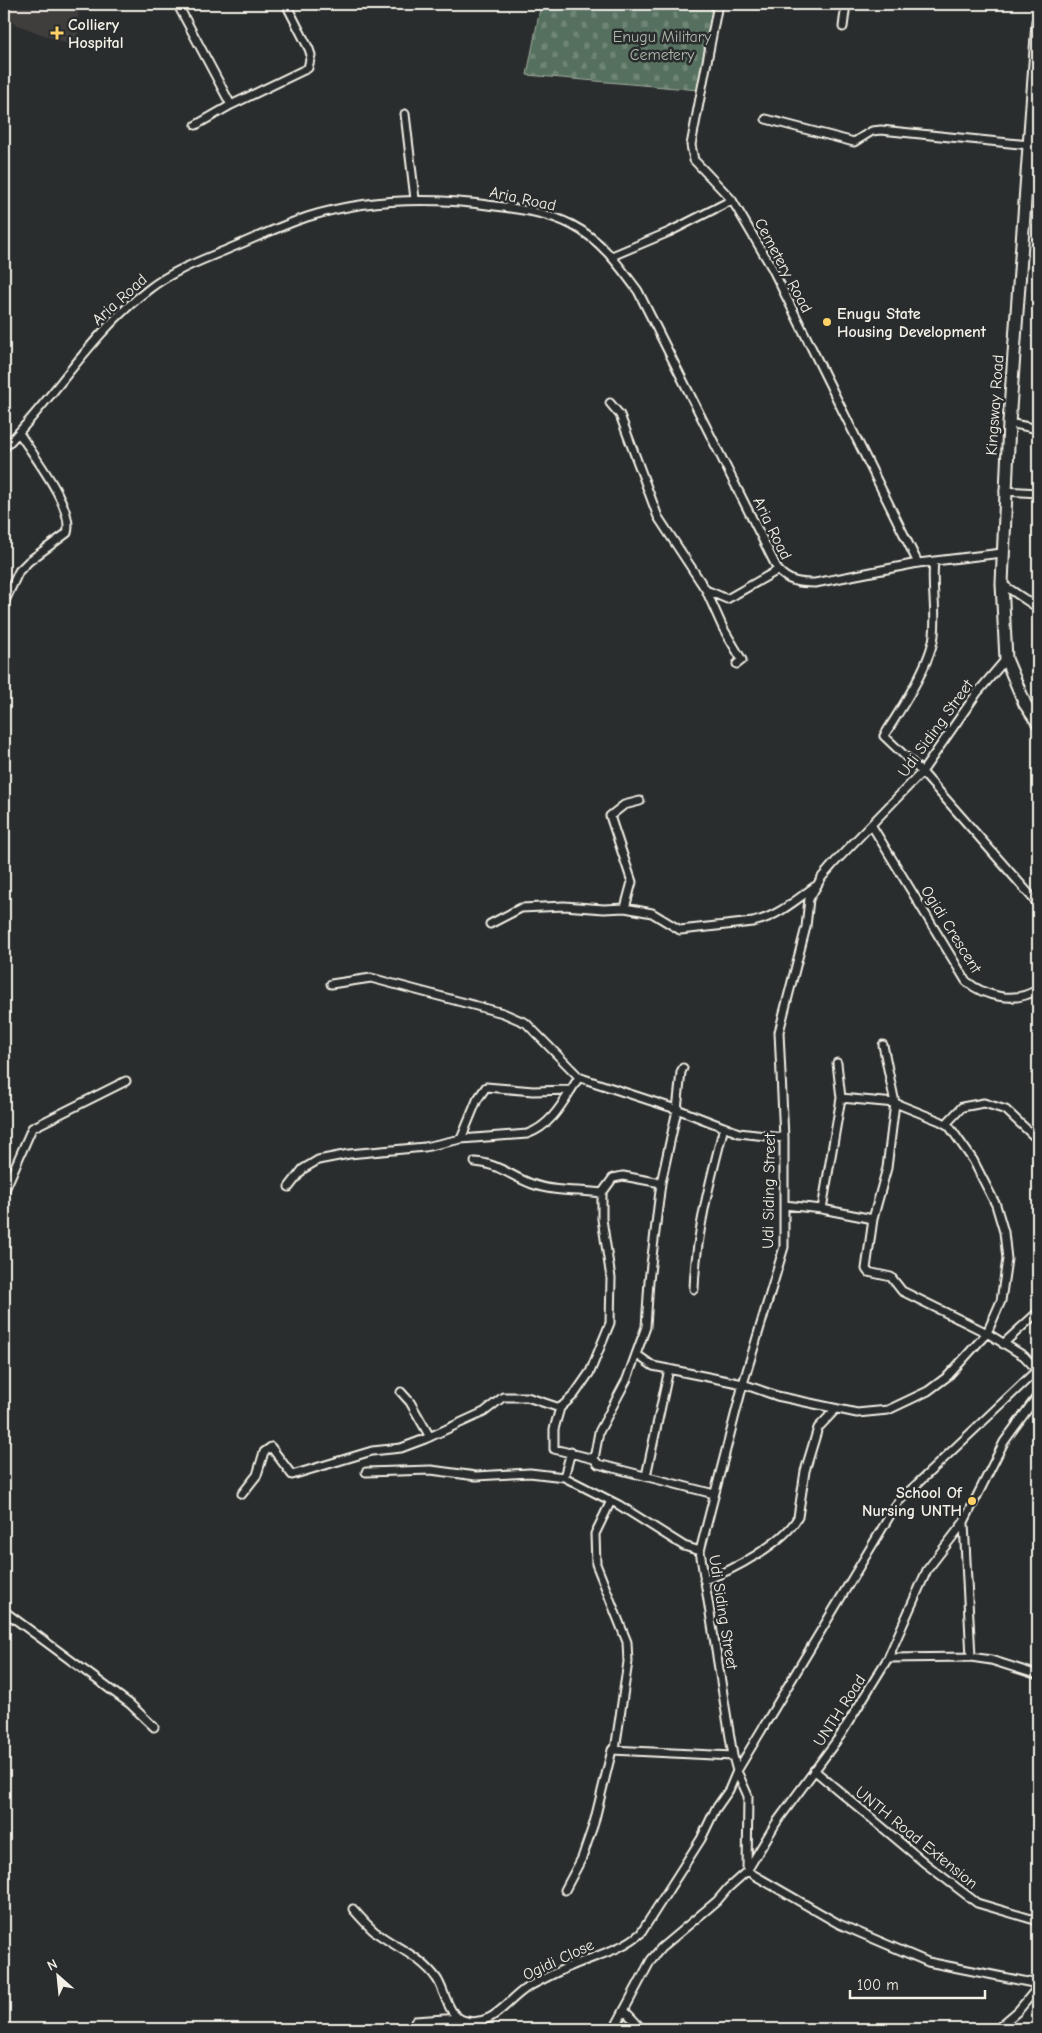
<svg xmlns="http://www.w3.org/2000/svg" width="1042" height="2033" viewBox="0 0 1042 2033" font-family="'Comic Neue',sans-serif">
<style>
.built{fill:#403d3d}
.cemetery{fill:url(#cemetery-stones);stroke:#a5b0a3}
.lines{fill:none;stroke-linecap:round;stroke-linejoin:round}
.minor-casing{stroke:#f4f1e8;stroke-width:11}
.primary-casing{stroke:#f4f1e8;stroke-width:15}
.minor{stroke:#2a2d2e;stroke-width:7}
.primary{stroke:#2a2d2e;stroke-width:11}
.poi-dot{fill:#ffd166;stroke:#2a2d2e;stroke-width:2}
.labels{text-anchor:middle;stroke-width:5;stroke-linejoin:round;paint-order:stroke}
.poi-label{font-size:16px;font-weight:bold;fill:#f4f1e8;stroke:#2a2d2e;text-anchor:start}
.park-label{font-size:16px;fill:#adb7aa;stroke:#2a2d2e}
.street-label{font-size:16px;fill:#f4f1e8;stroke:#2a2d2e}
</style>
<defs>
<pattern id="cemetery-stones" width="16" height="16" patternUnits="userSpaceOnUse" patternTransform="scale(1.25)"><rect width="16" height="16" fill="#56705e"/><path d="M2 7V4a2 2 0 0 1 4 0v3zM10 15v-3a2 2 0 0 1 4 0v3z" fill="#6f8575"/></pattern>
</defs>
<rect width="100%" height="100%" fill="#2a2d2e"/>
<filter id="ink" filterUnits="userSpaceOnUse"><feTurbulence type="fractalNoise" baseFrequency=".02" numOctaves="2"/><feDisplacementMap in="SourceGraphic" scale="10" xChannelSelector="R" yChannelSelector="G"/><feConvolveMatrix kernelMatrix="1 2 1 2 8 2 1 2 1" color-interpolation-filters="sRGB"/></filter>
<g filter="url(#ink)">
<path class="built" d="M 4,4 L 79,4 L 77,42 L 70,45 L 15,24 L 4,15 Z"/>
<path class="cemetery" d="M 541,4 L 713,4 L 699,90 L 527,75 Z"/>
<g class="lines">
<g class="minor-casing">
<path id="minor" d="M 718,4 L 691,145 L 694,160 L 732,200 L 772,268 L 918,563
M 180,9 L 231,105
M 843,27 L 846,4
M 405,114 L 415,199
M 766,119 L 854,142 L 872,131 L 881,130 L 1029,145
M 196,125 L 231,105 L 308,68 L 311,55 L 309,49 L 286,4
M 1028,160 L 1038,161
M 612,256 L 669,232 L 732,200
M 610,403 L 620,415 L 658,517 L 706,590 L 727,599 L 778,570
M 1009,423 L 1038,429
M 4,448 C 55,397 91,333 149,289 C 172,271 200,261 226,250 C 253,239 280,226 307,217 C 368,198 432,197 495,206 C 520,209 549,213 572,225 C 601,240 619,265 638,291 L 778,570 C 789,582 799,583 815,583 L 918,563 L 1002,553
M 1004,491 L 1038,493
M 934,561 C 931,586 937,610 934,635 C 931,664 900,710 884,736 L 922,772 L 1038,904
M 1002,584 L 1038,608
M 706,590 L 723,628 L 742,660 L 737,664
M 4,603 L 19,571 L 29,561 L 67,533 C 75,508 33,455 19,433
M 1006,659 L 977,693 L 922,772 L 835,862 L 822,877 L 809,899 L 806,927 L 779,1032 L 784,1138 L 784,1247 L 743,1384 L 700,1551 L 733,1756 L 737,1771 L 748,1796 L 747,1871 L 839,1924 L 928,1962 L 1038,1984
M 872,826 L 966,981 C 985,997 1016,1004 1038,989
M 625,908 L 632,882 L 610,816 L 624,805 L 640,801
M 490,924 L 521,908 L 564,906 L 604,909 L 625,908 L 652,913 L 680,930 L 753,922 C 776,917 795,901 814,887
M 331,984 L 371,978 L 503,1013 L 526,1023 L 579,1077 L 584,1079 L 682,1111 L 739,1133 L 784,1138
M 883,1045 L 895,1103 L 887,1168 L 873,1219 L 866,1269 L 868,1272 L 891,1277 L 902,1291 L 987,1333 L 1024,1356 L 1037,1370
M 946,1124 L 962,1107 L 984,1103 L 1006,1110 L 1038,1140
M 461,1139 L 477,1100 L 486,1087 L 533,1091 L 571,1090 L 579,1077
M 475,1162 C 497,1163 512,1177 532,1184 C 554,1192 579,1190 602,1193 L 613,1178 L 623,1176 L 661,1183
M 289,1187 L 303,1169 L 318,1160 L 349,1154 L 425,1147 L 461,1139 L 527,1134 C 548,1127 560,1108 571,1090
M 4,1192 L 32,1128 L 126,1081
M 602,1193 L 602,1219 L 611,1278 L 610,1323 L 590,1372 L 574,1395 L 560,1408 L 554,1429 L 554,1449 L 594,1459 L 598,1464 L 714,1494
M 784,1205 L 822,1209 L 873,1219
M 822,1209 L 841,1098 L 837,1063
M 694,1289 C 696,1233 710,1181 724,1127
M 1003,1344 L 1038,1312
M 636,1354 L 653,1366 L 743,1384 L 777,1396 L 857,1413 L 888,1410 L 928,1391 L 948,1376 L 987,1333 L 1001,1301 L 1007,1259 L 1004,1232 L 996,1205 L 973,1160 L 949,1126 L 940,1121 L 895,1103 L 841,1098
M 401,1392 L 410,1402 L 430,1437
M 594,1459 L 599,1432 L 627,1379 L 646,1327 L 649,1281 L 661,1183 L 677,1110 L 681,1072 L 683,1068
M 366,1472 L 431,1470 L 476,1476 L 530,1473 L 564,1477 L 619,1505 L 684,1546 L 700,1551
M 646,1476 L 669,1369
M 564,1477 L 571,1452
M 242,1494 L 257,1475 L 264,1452 L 271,1447 L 292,1475 L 372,1451 L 401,1448 L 425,1439 L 484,1412 L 503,1397 L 527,1397 L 560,1408
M 611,1501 L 595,1534 L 596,1564 L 627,1642 L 628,1662 L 615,1750
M 964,1523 L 971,1657
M 704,1580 C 731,1572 785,1542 798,1517 L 805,1471 L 818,1428 L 835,1410
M 4,1611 L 130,1704 L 154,1727
M 888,1658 L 971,1657 L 991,1660 L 1038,1675
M 814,1770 L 926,1864 L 977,1903 L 1038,1921
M 565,1890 L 582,1858 L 594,1823 L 612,1750 L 733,1756
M 353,1909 C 360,1917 366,1924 374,1931 C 396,1948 421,1956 437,1979 C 445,1991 448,2016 463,2020 C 493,2029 506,2000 528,1987 C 543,1979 560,1970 576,1964 C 598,1955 623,1949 641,1933 L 701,1839 L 715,1810 L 729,1790 L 737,1771 L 898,1502 L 1038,1369
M 624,2010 L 642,2029
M 415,2021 L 459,2018
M 614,2029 L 651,1960 L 661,1948 L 717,1901 L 728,1888 L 747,1871 L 776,1823 L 840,1736 L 888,1658 L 927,1570 L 964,1522 L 1004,1442 L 1038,1395
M 997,2029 L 1018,2011 L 1038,1987"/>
</g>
<g class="primary-casing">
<path id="primary" d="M 1038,22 L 1009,423 L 1002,584 L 1006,659 L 1025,704 L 1038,723"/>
</g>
<use href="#minor" class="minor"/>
<use href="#primary" class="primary"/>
</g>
</g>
<g class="poi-dot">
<path d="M54.5 25.5h5v5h5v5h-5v5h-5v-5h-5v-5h5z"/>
<circle cx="827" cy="322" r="5"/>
<circle cx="972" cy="1501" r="5"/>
</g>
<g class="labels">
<g class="poi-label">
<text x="68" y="30">Colliery<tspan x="68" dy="18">Hospital</tspan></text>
<text x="837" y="319">Enugu State<tspan x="837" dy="18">Housing Development</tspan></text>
<text x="962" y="1498" text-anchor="end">School Of<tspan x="962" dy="18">Nursing UNTH</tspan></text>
</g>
<g class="park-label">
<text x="662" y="42">Enugu Military<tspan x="662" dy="18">Cemetery</tspan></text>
</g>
<g class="street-label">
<text transform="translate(523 198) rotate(12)" y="6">Aria Road</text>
<text transform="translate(784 265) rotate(62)" y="6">Cemetery Road</text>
<text transform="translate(119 299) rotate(-42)" y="6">Aria Road</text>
<text transform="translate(994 405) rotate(-86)" y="6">Kingsway Road</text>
<text transform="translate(773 528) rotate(64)" y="6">Aria Road</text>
<text transform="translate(935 728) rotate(-54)" y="6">Udi Siding Street</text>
<text transform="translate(952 929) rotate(58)" y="6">Ogidi Crescent</text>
<text transform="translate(768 1191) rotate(-89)" y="6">Udi Siding Street</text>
<text transform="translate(724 1612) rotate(81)" y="6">Udi Siding Street</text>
<text transform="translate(839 1710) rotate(-57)" y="6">UNTH Road</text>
<text transform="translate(917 1837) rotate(39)" y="6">UNTH Road Extension</text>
<text transform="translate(558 1959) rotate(-25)" y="6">Ogidi Close</text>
</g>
</g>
<rect width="1042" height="2033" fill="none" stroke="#2a2d2e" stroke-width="20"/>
<rect x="10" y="10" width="1022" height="2013" fill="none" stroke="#f4f1e8" stroke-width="2" filter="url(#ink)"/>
<g transform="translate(58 1976) rotate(333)" stroke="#2a2d2e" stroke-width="4" paint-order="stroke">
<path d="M0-4L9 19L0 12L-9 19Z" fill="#f4f1e8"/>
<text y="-8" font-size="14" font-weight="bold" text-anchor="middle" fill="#f4f1e8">N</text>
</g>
<path d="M850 1990v8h135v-8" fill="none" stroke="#f4f1e8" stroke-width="2.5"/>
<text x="857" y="1990" font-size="15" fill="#f4f1e8" stroke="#2a2d2e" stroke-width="4" paint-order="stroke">100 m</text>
</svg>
